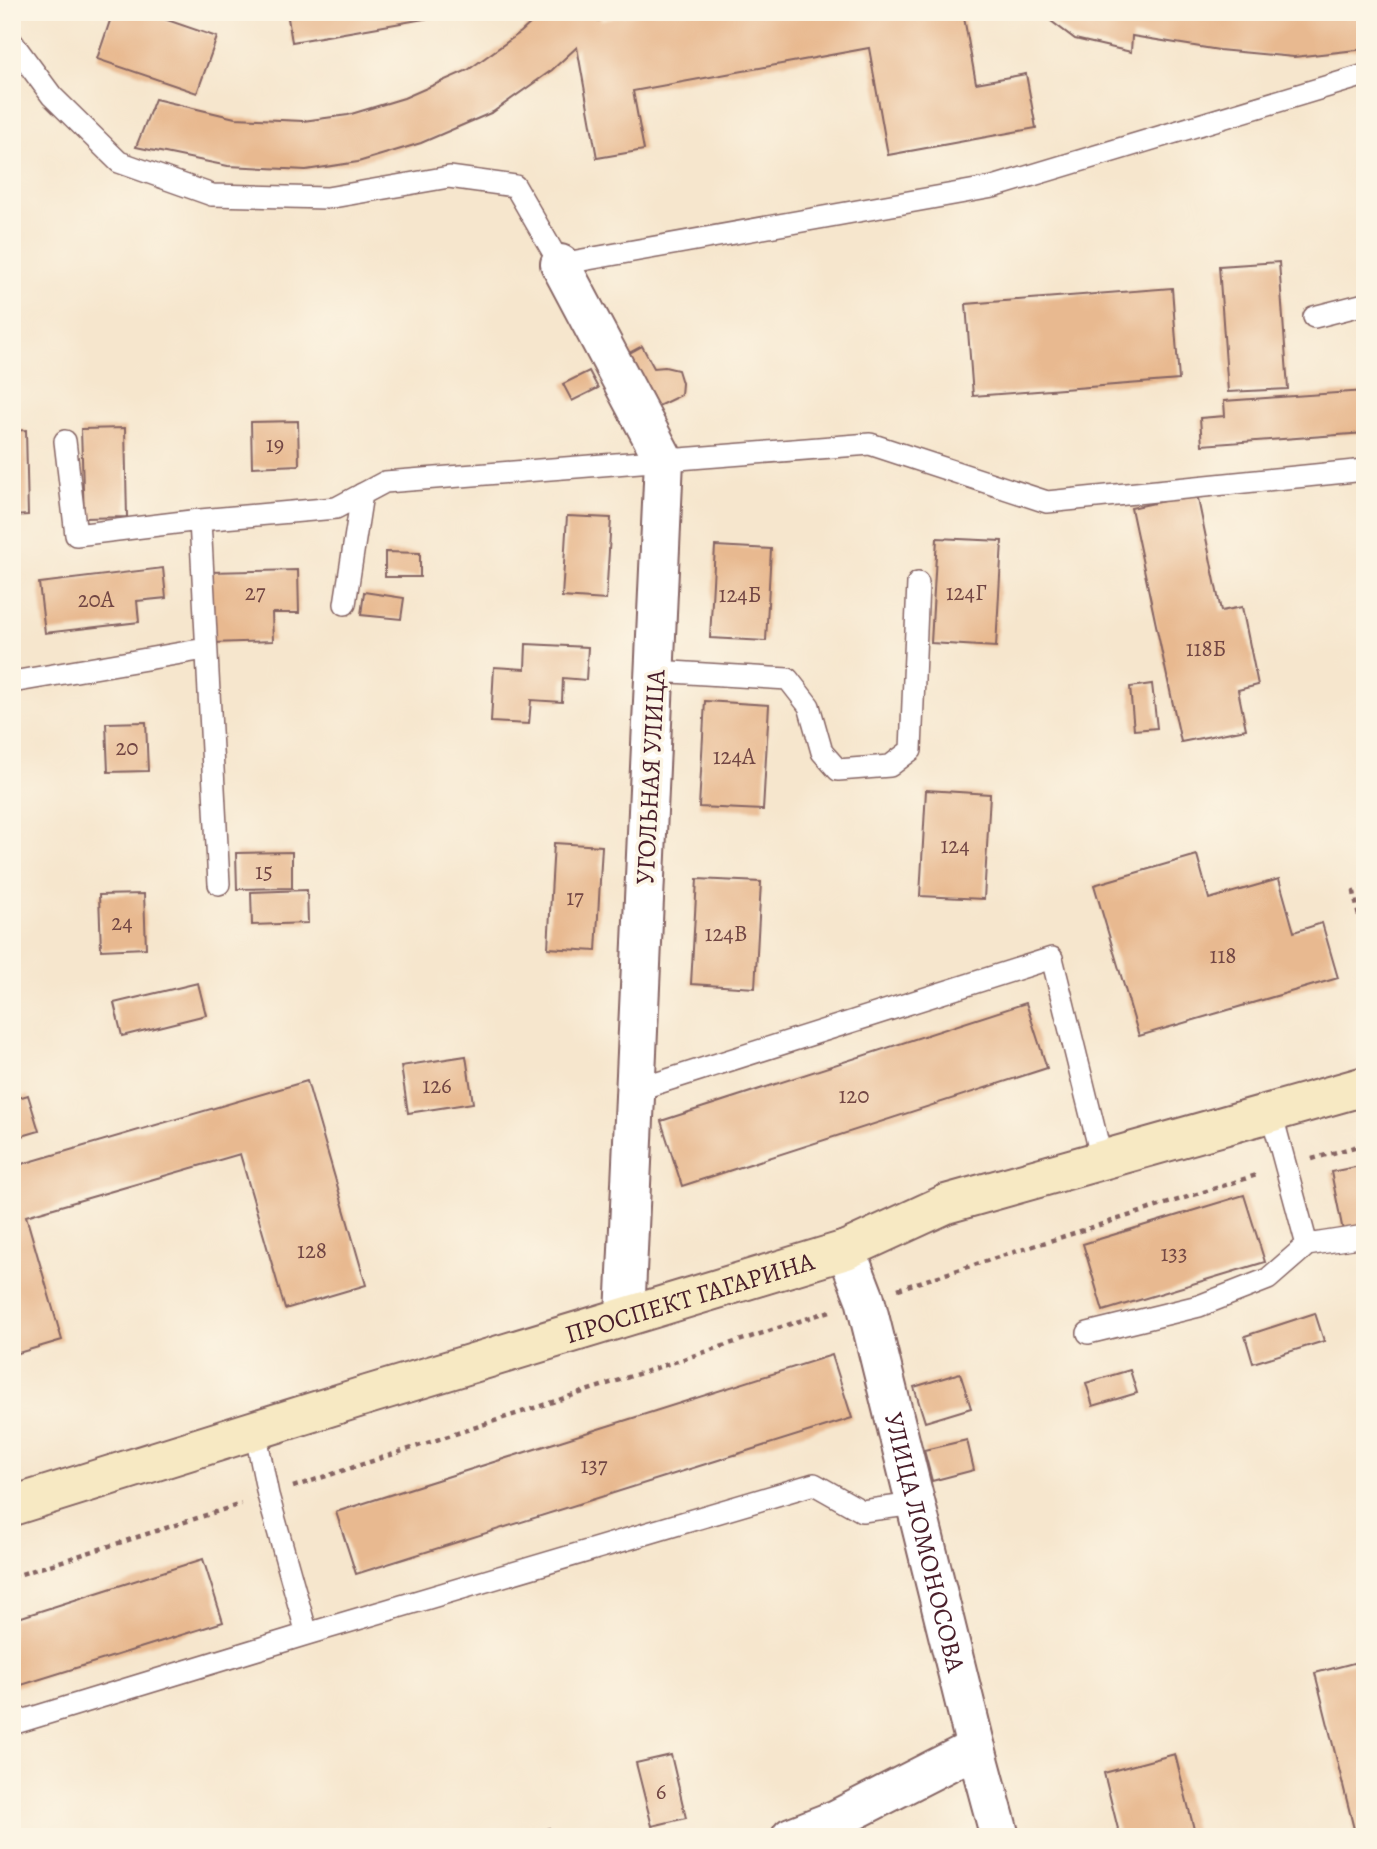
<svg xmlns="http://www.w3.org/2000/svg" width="1377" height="1849" viewBox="0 0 1377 1849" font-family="Alegreya,serif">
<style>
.building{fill:#e8b990}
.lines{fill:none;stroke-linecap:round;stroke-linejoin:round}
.lane-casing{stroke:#866564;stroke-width:24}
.street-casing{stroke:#866564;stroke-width:42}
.secondary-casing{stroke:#866564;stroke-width:42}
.path{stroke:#866564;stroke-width:4.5;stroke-dasharray:5 5;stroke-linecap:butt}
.lane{stroke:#fff;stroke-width:21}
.street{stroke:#fff;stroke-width:38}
.secondary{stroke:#f7e9c3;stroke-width:38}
.labels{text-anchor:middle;stroke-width:7;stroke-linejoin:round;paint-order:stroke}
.number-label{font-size:23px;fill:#724644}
.street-label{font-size:26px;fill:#4a1f2b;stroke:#fcf5e5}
</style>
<rect width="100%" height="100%" fill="#fcf5e5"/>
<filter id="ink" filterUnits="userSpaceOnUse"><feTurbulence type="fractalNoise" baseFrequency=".0143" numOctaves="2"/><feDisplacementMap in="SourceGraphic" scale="14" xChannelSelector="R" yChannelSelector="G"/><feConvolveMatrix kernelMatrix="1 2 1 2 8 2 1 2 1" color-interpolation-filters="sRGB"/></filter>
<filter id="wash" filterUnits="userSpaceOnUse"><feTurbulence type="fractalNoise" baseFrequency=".00686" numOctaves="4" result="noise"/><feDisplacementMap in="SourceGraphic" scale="28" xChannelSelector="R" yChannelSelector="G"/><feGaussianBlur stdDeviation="1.57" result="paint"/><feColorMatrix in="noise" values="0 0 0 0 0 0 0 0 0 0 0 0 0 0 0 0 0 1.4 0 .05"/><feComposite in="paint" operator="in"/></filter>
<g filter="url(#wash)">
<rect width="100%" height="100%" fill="#f6e6cd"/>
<g id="blocks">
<path class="building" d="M 113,12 L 144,12 L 217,37 L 197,93 L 97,59 Z
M 287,12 L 453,12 L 453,14 L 292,42 Z
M 543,12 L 606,12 L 600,20 L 646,12 L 963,12 L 976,83 L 1026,74 L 1036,128 L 888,155 L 869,48 L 633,91 L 644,150 L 597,158 L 577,47 L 552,70 L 493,112 L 421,143 L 358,162 L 306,170 L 228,166 L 136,147 L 155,99 L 235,118 L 303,121 L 348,115 L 404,98 L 468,70 L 521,32 Z
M 1039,12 L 1365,12 L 1365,49 L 1294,57 L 1219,50 L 1132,36 L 1131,52 L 1075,39 Z
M 1279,262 L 1288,389 L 1228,392 L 1219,266 Z
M 1172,288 L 1179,380 L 973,396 L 966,304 Z
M 642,346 L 654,368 L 665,367 L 678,370 L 682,383 L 681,395 L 648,411 L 620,358 Z
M 589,371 L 598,388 L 572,401 L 563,384 Z
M 1365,391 L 1365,433 L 1202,445 L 1200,418 L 1225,416 L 1224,401 Z
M 298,421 L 299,465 L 252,467 L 251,422 Z
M 125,428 L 127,517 L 84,518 L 81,429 Z
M 26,430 L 28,515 L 12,516 L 12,431 Z
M 1197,494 L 1221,611 L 1242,607 L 1258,685 L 1238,690 L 1246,729 L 1181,742 L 1131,508 Z
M 567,516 L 611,518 L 606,600 L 562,597 Z
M 937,538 L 1002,541 L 996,647 L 931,643 Z
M 715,546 L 771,549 L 766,641 L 710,638 Z
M 385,552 L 420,553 L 420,577 L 385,577 Z
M 163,568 L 166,598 L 137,601 L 139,622 L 45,633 L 39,583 Z
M 298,570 L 299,613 L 272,613 L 273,641 L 212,643 L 210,572 Z
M 364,592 L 404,598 L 401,619 L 361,615 Z
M 526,644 L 588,647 L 586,680 L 563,678 L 562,702 L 531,700 L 529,724 L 491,722 L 494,667 L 525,669 Z
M 1152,684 L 1157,728 L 1134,730 L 1130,687 Z
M 705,701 L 769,705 L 763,810 L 699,807 Z
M 146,722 L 148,771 L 108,772 L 106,723 Z
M 926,790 L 990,794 L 984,899 L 920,896 Z
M 554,843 L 602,846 L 596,951 L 548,948 Z
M 292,852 L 292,888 L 237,889 L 236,853 Z
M 1197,855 L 1209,899 L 1279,879 L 1294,932 L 1322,923 L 1338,978 L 1139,1036 L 1094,885 Z
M 697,879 L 761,882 L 755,988 L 691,984 Z
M 307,890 L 308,923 L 252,925 L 251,892 Z
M 144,894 L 146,948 L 101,950 L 99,895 Z
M 198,983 L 206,1015 L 122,1036 L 114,1003 Z
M 1026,1003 L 1047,1068 L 682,1186 L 661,1121 Z
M 466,1056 L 473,1103 L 408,1113 L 401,1066 Z
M 307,1081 L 366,1285 L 285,1309 L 240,1154 L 26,1216 L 62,1340 L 15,1354 L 12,1344 L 12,1167 Z
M 28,1095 L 39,1131 L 12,1139 L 12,1100 Z
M 1365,1165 L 1365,1227 L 1343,1231 L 1331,1172 Z
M 1244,1195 L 1265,1262 L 1103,1311 L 1083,1244 Z
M 1315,1313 L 1324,1341 L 1253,1363 L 1245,1336 Z
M 832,1355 L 852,1418 L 356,1574 L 336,1512 Z
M 1130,1370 L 1137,1393 L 1093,1406 L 1086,1383 Z
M 960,1373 L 971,1408 L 925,1422 L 914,1387 Z
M 967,1440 L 974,1470 L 932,1481 L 924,1450 Z
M 203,1559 L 223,1622 L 12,1688 L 12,1620 Z
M 1365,1660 L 1365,1837 L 1356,1837 L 1315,1673 Z
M 1175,1754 L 1196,1837 L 1120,1837 L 1104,1773 Z
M 671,1755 L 686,1818 L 652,1826 L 636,1763 Z
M 549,1828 L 552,1837 L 524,1837 L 524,1836 Z"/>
</g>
</g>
<g filter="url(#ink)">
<use href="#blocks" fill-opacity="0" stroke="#866564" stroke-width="2"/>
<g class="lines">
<g class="lane-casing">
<path id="lane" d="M 12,42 L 52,96 L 119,162 L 212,195 L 327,198 L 449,177 L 515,186 L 560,264 L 993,187 L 1365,75
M 1314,317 L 1365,304
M 65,441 L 76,535 L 200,520 L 336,508 L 385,482 L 870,444 L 1047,502 L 1365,470
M 200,520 L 219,884
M 345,604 L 362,494
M 655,671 L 788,679 L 809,706 L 822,752 L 838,770 L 890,766 L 911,750 L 918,583
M 12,682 L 205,649
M 636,1090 L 1052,958 L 1102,1160
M 1271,1112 L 1307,1245
M 1088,1333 L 1199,1306 L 1268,1279 L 1307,1245 L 1365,1236
M 255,1430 L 268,1495 L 307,1634
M 12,1724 L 307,1634 L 814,1484 L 862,1511 L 915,1504"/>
</g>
<g class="street-casing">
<g id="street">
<path d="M 560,264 L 664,460 L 625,1316"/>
<path id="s1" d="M 846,1250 L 865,1299 L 976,1748 L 1000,1837"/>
<path d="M 791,1837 L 837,1819 L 976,1748"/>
</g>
</g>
<g class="secondary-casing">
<g id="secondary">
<path id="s2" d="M 12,1506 L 364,1396 L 846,1250 L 946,1204 L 1365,1086"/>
</g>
</g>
<path class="path" d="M 1365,890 L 1354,892 L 1365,948
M 1312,1159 L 1365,1144
M 898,1289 L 1260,1174
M 293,1487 L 830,1311
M 12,1577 L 241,1504"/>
<use href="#lane" class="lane"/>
<use href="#street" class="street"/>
<use href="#secondary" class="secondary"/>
</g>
</g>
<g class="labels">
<g class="number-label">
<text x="275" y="452">19</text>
<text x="255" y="600">27</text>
<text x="966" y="600">124Г</text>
<text x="740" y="602">124Б</text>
<text x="96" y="607">20А</text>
<text x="1206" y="656">118Б</text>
<text x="127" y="755">20</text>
<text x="734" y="764">124А</text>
<text x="955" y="853">124</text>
<text x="264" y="879">15</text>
<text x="575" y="905">17</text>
<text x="122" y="930">24</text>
<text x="726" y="941">124В</text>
<text x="1223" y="963">118</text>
<text x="437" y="1093">126</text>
<text x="854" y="1103">120</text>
<text x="312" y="1258">128</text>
<text x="1174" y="1261">133</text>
<text x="594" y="1473">137</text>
<text x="661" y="1799">6</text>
</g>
<g class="street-label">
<text transform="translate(650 777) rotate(-87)" y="9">УГОЛЬНАЯ УЛИЦА</text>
<text dy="9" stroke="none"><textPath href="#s2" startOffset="709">ПРОСПЕКТ ГАГАРИНА</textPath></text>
<text dy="9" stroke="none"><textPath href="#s1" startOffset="303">УЛИЦА ЛОМОНОСОВА</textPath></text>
</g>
</g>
<rect width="1377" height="1849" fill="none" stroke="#fcf5e5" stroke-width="42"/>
</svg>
